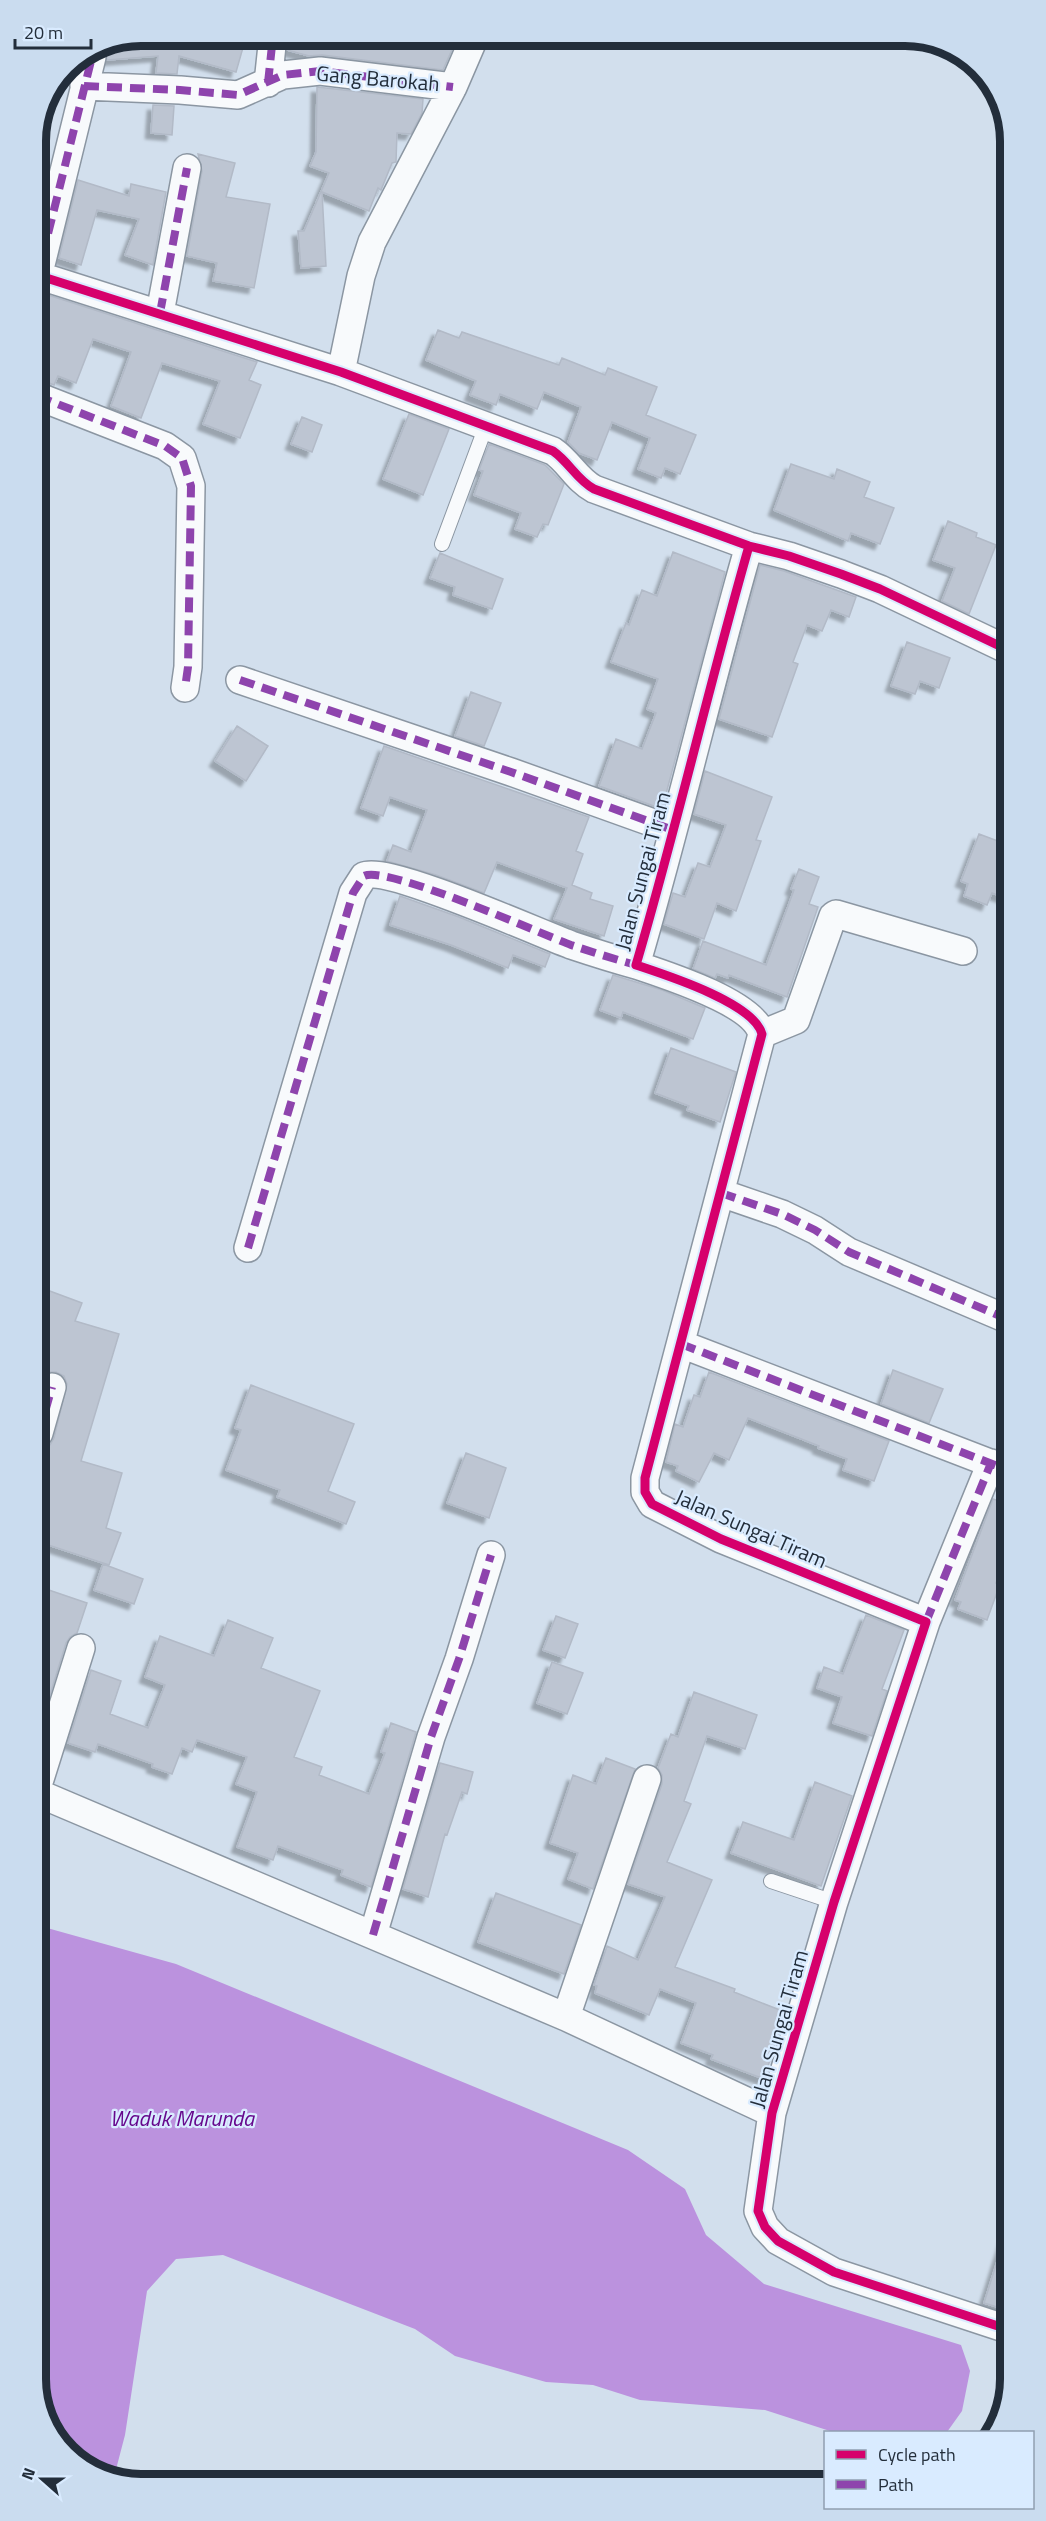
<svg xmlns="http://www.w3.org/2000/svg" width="1046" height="2521" viewBox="0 0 1046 2521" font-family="'Titillium Web',sans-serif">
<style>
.water{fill:#bb92de}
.building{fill:#bdc5d2;stroke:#b2bac7;stroke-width:1.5;filter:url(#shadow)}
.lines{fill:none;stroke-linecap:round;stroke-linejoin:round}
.service-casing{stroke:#8b96a2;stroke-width:16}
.minor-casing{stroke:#8b96a2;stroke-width:30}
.service{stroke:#f8fafc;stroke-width:14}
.minor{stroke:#f8fafc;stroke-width:27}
.quiet{stroke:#8e44ad;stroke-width:8;stroke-dasharray:15 8;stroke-linecap:butt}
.cycleway-casing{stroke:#d9ebff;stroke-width:13}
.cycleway{stroke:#d6006c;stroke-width:9}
.labels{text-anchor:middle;stroke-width:4.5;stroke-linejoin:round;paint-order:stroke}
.street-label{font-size:21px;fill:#232e3b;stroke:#d9ebff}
.water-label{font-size:22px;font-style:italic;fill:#66088d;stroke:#d9ebff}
.rim{fill:none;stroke:#232e3b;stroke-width:8}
</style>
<defs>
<filter id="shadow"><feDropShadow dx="-5.5" dy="5.5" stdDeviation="1.5" flood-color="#0004"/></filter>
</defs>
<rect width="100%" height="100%" fill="#d2dfed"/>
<path class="water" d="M 40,1926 L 176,1964 L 628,2150 L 685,2189 L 706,2235 L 764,2284 L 961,2345 L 970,2371 L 962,2411 L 947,2432 L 833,2432 L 765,2410 L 640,2400 L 593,2385 L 546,2382 L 455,2356 L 415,2329 L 223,2255 L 176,2259 L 147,2291 L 125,2435 L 114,2477 L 77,2463 L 42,2413 Z"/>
<path class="building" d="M 142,36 L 214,36 L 244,44 L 236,72 L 179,56 L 177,74 L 156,73 L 158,56 L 107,60 L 104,43 Z
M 288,36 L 458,36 L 443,70 L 322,55 L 309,56 L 287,50 Z
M 317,87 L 423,99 L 422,113 L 411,134 L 397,133 L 396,162 L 392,163 L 381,190 L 378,188 L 369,211 L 322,192 L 326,266 L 301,268 L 298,231 L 304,231 L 329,173 L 310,166 L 316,152 Z
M 153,105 L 174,106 L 172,135 L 151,133 Z
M 198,154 L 235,163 L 226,197 L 270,204 L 254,288 L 213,281 L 217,263 L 187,256 L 202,171 Z
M 78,180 L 129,196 L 131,184 L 166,192 L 153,265 L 125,255 L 139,219 L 97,210 L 81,265 L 59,258 Z
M 45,294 L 257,362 L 249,380 L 261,385 L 240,438 L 203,424 L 220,381 L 162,363 L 141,418 L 111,406 L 131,352 L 93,339 L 76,383 L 58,376 L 54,385 L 37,378 L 37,304 L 39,296 Z
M 438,330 L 459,338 L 462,332 L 559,365 L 562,358 L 605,375 L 608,368 L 657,387 L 646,415 L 696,435 L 680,474 L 665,468 L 661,478 L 638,469 L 650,438 L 612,422 L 597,460 L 579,453 L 568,442 L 581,407 L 544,392 L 537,409 L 500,394 L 496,405 L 470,395 L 476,381 L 426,360 Z
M 409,414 L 449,429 L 423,495 L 383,479 Z
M 302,417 L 322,425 L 312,452 L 291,444 Z
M 489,444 L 545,465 L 564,484 L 548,525 L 543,524 L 537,537 L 515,529 L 521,513 L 474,495 L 483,471 L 479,470 Z
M 791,464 L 834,479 L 837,469 L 870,482 L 864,497 L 894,508 L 880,544 L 851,533 L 848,541 L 774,510 Z
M 948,521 L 977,533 L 976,537 L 996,545 L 969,614 L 942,601 L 955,568 L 933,560 Z
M 673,552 L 725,572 L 662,809 L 599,786 L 616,739 L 642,749 L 656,713 L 647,709 L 658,679 L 611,662 L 626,623 L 629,625 L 642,590 L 657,596 Z
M 440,553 L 503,579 L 492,609 L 453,595 L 455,587 L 430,578 Z
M 760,565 L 784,571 L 856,597 L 849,617 L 831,610 L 822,631 L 807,625 L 793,662 L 798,664 L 772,737 L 719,719 Z
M 907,642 L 950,658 L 939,688 L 920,681 L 915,694 L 891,686 Z
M 471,692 L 501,703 L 484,746 L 455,736 Z
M 237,726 L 268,746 L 246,781 L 215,761 Z
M 384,746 L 589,817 L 576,851 L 583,854 L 572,885 L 592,893 L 590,899 L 613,906 L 604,936 L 554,919 L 567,888 L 497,862 L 484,893 L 436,875 L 387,861 L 393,845 L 411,852 L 427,810 L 390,797 L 383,816 L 361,808 Z
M 705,771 L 772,797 L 756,840 L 761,841 L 736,911 L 717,903 L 704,939 L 664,924 L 673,893 L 685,897 L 698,863 L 710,867 L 726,825 L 694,814 Z
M 979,834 L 1003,843 L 997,859 L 1006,863 L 1006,898 L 992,893 L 987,905 L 964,896 L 968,884 L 961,881 Z
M 799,869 L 819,877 L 809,904 L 818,907 L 787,997 L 729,975 L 728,978 L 717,974 L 715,978 L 693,969 L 703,941 L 766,965 L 794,890 L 791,889 Z
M 400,896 L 459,917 L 550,954 L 545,967 L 513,955 L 508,968 L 451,945 L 390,925 Z
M 613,975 L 662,990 L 705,1008 L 693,1039 L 623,1012 L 621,1018 L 600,1010 Z
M 671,1048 L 736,1072 L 720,1122 L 687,1110 L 689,1106 L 655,1093 Z
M 39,1287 L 82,1303 L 75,1321 L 119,1334 L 81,1461 L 122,1473 L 106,1528 L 121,1533 L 109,1565 L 39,1542 L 40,1449 L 50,1445 L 54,1438 L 67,1384 L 64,1376 L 56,1372 L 48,1372 L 39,1379 Z
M 893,1370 L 943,1389 L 929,1423 L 881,1404 Z
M 709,1372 L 889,1441 L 874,1481 L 843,1470 L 847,1459 L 818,1448 L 819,1446 L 748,1418 L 729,1460 L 714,1453 L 699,1482 L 676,1471 L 678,1466 L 666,1462 L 675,1424 L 683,1427 L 694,1395 L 700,1397 Z
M 251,1385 L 354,1424 L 328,1491 L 355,1502 L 346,1524 L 277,1497 L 280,1490 L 226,1470 L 241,1430 L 235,1428 Z
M 466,1453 L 506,1468 L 489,1518 L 447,1503 Z
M 993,1499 L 1008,1504 L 1008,1532 L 1001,1550 L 1008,1552 L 996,1583 L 1000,1584 L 987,1620 L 958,1609 L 961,1602 L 955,1600 Z
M 103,1564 L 143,1579 L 134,1604 L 94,1590 Z
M 40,1587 L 87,1603 L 77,1633 L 70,1637 L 66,1643 L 40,1727 Z
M 866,1615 L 904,1630 L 882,1689 L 887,1691 L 872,1736 L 833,1723 L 842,1697 L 817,1688 L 824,1667 L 843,1674 Z
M 556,1616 L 578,1624 L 565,1658 L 543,1650 Z
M 228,1620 L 273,1638 L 261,1668 L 320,1691 L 294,1757 L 322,1767 L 319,1775 L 369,1794 L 385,1753 L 381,1752 L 391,1723 L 416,1732 L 371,1887 L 341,1875 L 343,1870 L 278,1846 L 273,1860 L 237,1847 L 257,1792 L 236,1784 L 247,1757 L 197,1740 L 192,1752 L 182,1748 L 172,1774 L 152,1767 L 153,1764 L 98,1744 L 95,1752 L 68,1743 L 91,1670 L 121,1681 L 110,1714 L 148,1728 L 165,1685 L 145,1677 L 160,1636 L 214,1656 Z
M 552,1662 L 583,1673 L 567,1714 L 537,1703 Z
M 694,1692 L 757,1715 L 745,1749 L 707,1736 L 684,1801 L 691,1804 L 667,1862 L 712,1880 L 675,1967 L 735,1989 L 734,1992 L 785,2012 L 764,2079 L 711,2059 L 713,2055 L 681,2043 L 696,2003 L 660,1989 L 649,2015 L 595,1993 L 597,1986 L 594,1985 L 607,1946 L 638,1960 L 665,1897 L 628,1884 L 662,1784 L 662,1775 L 658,1768 L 671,1734 L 678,1737 Z
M 606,1758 L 635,1769 L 593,1889 L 568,1879 L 578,1853 L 550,1843 L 573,1775 L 596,1784 Z
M 440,1763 L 473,1772 L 467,1794 L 462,1792 L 447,1835 L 445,1834 L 428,1897 L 403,1889 Z
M 815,1782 L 852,1796 L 821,1886 L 731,1853 L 743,1822 L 794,1840 Z
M 496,1893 L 581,1925 L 564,1974 L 478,1942 Z
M 1005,2236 L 1010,2237 L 1010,2311 L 984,2303 Z"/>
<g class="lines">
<g class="service-casing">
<path id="service" d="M 442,544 L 486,426
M 771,1881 L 834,1902"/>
</g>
<g class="minor-casing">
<path id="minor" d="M 268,83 L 273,36
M 84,86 L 180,90 L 238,95 L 283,75 L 320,71 L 453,87
M 37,275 L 341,372 L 553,451 C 569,462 577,480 594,489 L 749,546 L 789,556 L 841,574 L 880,589 L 1006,649
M 37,281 L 92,57 L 91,51
M 160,313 L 187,168
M 341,372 L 361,276 L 372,242 L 453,87 L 475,36
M 37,396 L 165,446 L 182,458 L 191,486 L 188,667 L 185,688
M 749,546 C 709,685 677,826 636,965 C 666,975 754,1003 762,1034 L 645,1478 L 645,1492 L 652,1504 L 721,1539 L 926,1622 L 834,1902 L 772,2113 L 758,2211 L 765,2227 L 778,2241 L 834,2272 L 1010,2330
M 240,680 L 511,772 L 673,830
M 762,1034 L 796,1020 L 833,916 L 836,914 L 963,951
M 721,1193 L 782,1214 L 815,1230 L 849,1252 L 1007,1319
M 248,1248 L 353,893 L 364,876 C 387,865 539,933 571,945 C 592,952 614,959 636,965
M 681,1344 L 1008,1470
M 39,1433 L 52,1387
M 926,1622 L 991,1463
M 40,1779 L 81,1648
M 40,1794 L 566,2017 L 772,2113
M 373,1935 L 431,1737 L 459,1659 L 491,1555
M 566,2017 L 647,1779"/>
</g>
<use href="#service" class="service"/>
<use href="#minor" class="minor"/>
<path class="quiet" d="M 268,83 L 273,36
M 84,86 L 180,90 L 238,95 L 283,75 L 320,71 L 453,87
M 37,278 L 92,57 L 91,51
M 160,313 L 187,168
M 37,396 L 165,446 L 182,458 L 191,486 L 188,667 L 185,688
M 240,680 L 511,772 L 673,830
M 721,1193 L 782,1214 L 815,1230 L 849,1252 L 1007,1319
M 248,1248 L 353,893 L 364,876 C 387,865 539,933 571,945 C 592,952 614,959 636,965
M 681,1344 L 1008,1470
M 39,1433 L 52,1387
M 926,1622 L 991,1463
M 373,1935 L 431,1737 L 459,1659 L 491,1555"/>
<g class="cycleway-casing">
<path id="cycleway" d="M 37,275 L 341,372 L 553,451 C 569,462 577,480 594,489 L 749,546 L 789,556 L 841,574 L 880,589 L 1006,649
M 749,546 C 709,685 677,826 636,965 C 666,975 754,1003 762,1034 L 645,1478 L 645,1492 L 652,1504 L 721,1539 L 926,1622 L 834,1902 L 772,2113 L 758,2211 L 765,2227 L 778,2241 L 834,2272 L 1010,2330"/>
</g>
<use href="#cycleway" class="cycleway"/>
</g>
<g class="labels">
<g class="street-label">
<text transform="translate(378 79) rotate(5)" y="7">Gang Barokah</text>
<text transform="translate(643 871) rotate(-75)" y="7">Jalan Sungai Tiram</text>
<text transform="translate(751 1529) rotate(24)" y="7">Jalan Sungai Tiram</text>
<text transform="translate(779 2029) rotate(-74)" y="7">Jalan Sungai Tiram</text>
</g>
<g class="water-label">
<text x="182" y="2126">Waduk Marunda</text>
</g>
</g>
<path d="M0 0H1046V2521H0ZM141 46H905A95 95 0 0 1 1000 141V2379A95 95 0 0 1 905 2474H141A95 95 0 0 1 46 2379V141A95 95 0 0 1 141 46Z" fill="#cadcef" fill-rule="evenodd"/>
<path class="rim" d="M141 46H905A95 95 0 0 1 1000 141V2379A95 95 0 0 1 905 2474H141A95 95 0 0 1 46 2379V141A95 95 0 0 1 141 46Z"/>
<rect x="824" y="2431" width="210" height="78" fill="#d9ebff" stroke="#909fb1" stroke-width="1.5"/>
<rect x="836" y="2450" width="30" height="9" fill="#d6006c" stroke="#909fb1" stroke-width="1.5"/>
<text x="878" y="2461" font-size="18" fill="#232e3b">Cycle path</text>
<rect x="836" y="2480" width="30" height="9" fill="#8e44ad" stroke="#909fb1" stroke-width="1.5"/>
<text x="878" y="2491" font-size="18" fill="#232e3b">Path</text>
<g transform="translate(42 2479) rotate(291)" stroke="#d9ebff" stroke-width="4.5" paint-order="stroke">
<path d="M0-4.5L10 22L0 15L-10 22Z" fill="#232e3b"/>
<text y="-9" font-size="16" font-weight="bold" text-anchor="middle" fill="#232e3b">N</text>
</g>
<path d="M15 39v9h76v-9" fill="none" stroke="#232e3b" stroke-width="3"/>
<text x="24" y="39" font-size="18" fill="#232e3b" stroke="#d9ebff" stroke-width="4.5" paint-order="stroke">20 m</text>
</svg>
